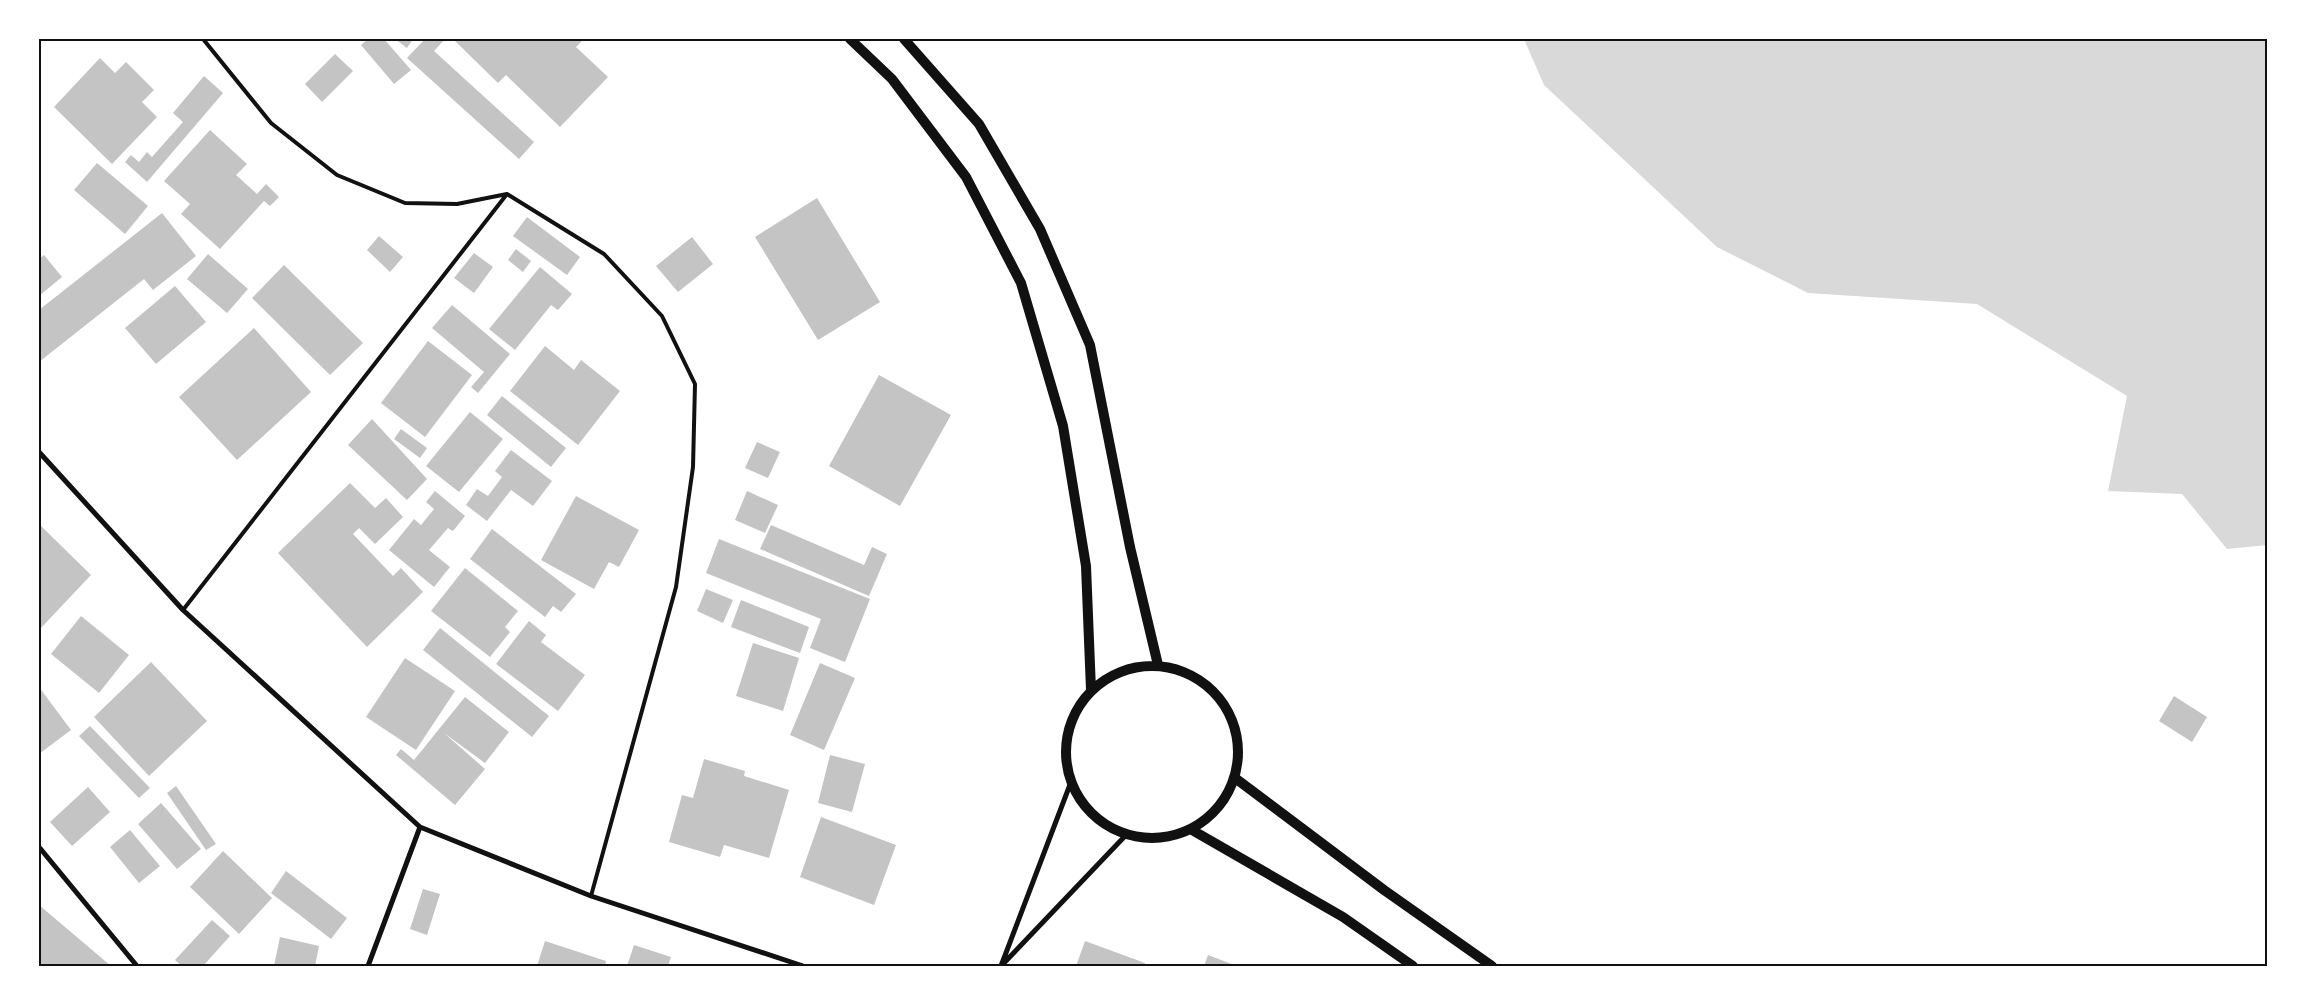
<svg xmlns="http://www.w3.org/2000/svg" width="2306" height="1005" viewBox="0 0 2306 1005" font-family="'Noto Serif',serif">
<style>
.water{fill:#d9d9d9}
.building{fill:#c4c4c4}
.lines{fill:none;stroke-linecap:round;stroke-linejoin:round}
.service{stroke:#111;stroke-width:4}
.minor{stroke:#111;stroke-width:5}
.secondary{stroke:#111;stroke-width:10}
.neatline{fill:none;stroke:#111;stroke-width:2}
</style>
<rect width="100%" height="100%" fill="#fff"/>
<path class="water" d="M 1524,39 L 2267,39 L 2267,545 L 2227,549 L 2182,494 L 2108,491 L 2127,396 L 1977,304 L 1808,293 L 1717,247 L 1544,85 Z"/>
<path class="building" d="M 368,39 L 384,39 L 411,70 L 394,84 L 361,45 Z
M 395,39 L 413,39 L 407,48 Z
M 425,39 L 445,39 L 434,51 L 534,142 L 519,159 L 407,58 Z
M 453,39 L 584,39 L 576,47 L 608,77 L 560,127 L 506,75 L 498,83 Z
M 335,54 L 353,71 L 322,102 L 305,84 Z
M 100,58 L 115,73 L 126,62 L 154,90 L 142,102 L 157,117 L 112,164 L 54,107 Z
M 204,76 L 223,93 L 147,182 L 125,162 L 131,155 L 139,162 L 147,152 L 152,157 L 183,122 L 173,113 Z
M 210,130 L 247,164 L 236,175 L 257,194 L 266,184 L 279,197 L 270,206 L 264,201 L 220,249 L 181,214 L 190,204 L 164,181 Z
M 97,163 L 148,206 L 125,234 L 74,190 Z
M 817,198 L 880,302 L 818,340 L 755,237 Z
M 162,213 L 196,256 L 153,290 L 144,279 L 39,362 L 39,310 Z
M 527,217 L 580,257 L 567,275 L 513,236 Z
M 379,236 L 403,257 L 390,272 L 367,250 Z
M 692,237 L 713,264 L 678,292 L 656,266 Z
M 516,249 L 531,261 L 523,272 L 508,260 Z
M 474,253 L 493,267 L 474,293 L 454,278 Z
M 208,254 L 248,289 L 227,313 L 187,279 Z
M 44,255 L 62,277 L 39,296 L 39,259 Z
M 284,265 L 363,343 L 330,375 L 252,298 Z
M 540,267 L 572,294 L 558,310 L 551,305 L 515,350 L 489,329 Z
M 175,286 L 206,322 L 156,364 L 125,328 Z
M 452,305 L 510,354 L 478,393 L 471,387 L 484,372 L 432,328 Z
M 254,328 L 311,392 L 237,460 L 179,397 Z
M 428,341 L 472,375 L 425,437 L 381,403 Z
M 545,346 L 574,370 L 581,360 L 620,391 L 578,445 L 510,391 Z
M 879,375 L 951,415 L 900,506 L 829,466 Z
M 502,396 L 566,448 L 551,467 L 487,415 Z
M 470,412 L 503,439 L 459,492 L 426,466 Z
M 372,419 L 427,479 L 407,500 L 348,445 Z
M 401,429 L 427,448 L 420,458 L 394,439 Z
M 757,442 L 780,452 L 768,478 L 745,468 Z
M 511,450 L 552,481 L 533,506 L 511,490 L 487,521 L 466,505 L 477,489 L 488,496 L 502,477 L 495,471 Z
M 350,483 L 375,508 L 386,498 L 403,517 L 375,544 L 359,528 L 353,534 L 393,576 L 401,568 L 423,592 L 367,647 L 278,553 Z
M 435,491 L 465,516 L 453,531 L 448,528 L 429,550 L 450,567 L 434,587 L 389,550 L 414,519 L 421,525 L 434,509 L 426,502 Z
M 747,491 L 778,505 L 765,533 L 735,520 Z
M 576,496 L 639,530 L 619,567 L 609,562 L 594,589 L 541,560 Z
M 39,524 L 91,575 L 39,630 Z
M 771,525 L 864,565 L 872,547 L 887,554 L 869,596 L 760,549 Z
M 492,529 L 576,594 L 561,612 L 553,606 L 545,617 L 470,559 Z
M 719,539 L 870,599 L 845,662 L 810,648 L 821,619 L 706,573 Z
M 465,568 L 518,611 L 505,627 L 510,632 L 490,657 L 431,611 Z
M 706,589 L 733,600 L 723,623 L 697,611 Z
M 741,600 L 809,627 L 800,653 L 731,627 Z
M 81,616 L 129,655 L 99,693 L 51,654 Z
M 529,621 L 546,635 L 541,642 L 585,675 L 558,711 L 496,664 Z
M 440,628 L 549,716 L 532,737 L 423,650 Z
M 753,643 L 799,658 L 783,711 L 736,696 Z
M 405,658 L 455,691 L 416,750 L 366,717 Z
M 151,662 L 207,721 L 149,776 L 94,717 Z
M 820,663 L 855,678 L 824,750 L 790,735 Z
M 39,687 L 71,730 L 39,754 Z
M 2174,696 L 2207,717 L 2192,742 L 2159,721 Z
M 465,697 L 509,732 L 485,763 L 444,733 L 485,769 L 455,805 L 396,755 L 401,749 L 414,760 Z
M 90,726 L 150,788 L 139,798 L 79,736 Z
M 830,755 L 865,764 L 852,812 L 818,803 Z
M 704,759 L 745,771 L 744,776 L 789,790 L 769,858 L 724,845 L 720,857 L 669,842 L 682,795 L 693,798 Z
M 176,786 L 216,844 L 206,850 L 167,793 Z
M 88,787 L 110,812 L 72,846 L 50,822 Z
M 161,803 L 201,849 L 177,869 L 138,824 Z
M 821,817 L 896,845 L 874,905 L 800,877 Z
M 130,830 L 160,866 L 139,883 L 110,847 Z
M 223,851 L 272,898 L 239,934 L 190,887 Z
M 286,871 L 347,918 L 331,939 L 271,893 Z
M 423,889 L 440,894 L 427,935 L 410,929 Z
M 39,905 L 111,966 L 49,966 L 39,963 Z
M 212,920 L 230,936 L 203,966 L 182,966 L 175,960 Z
M 280,937 L 319,946 L 315,966 L 274,966 Z
M 545,941 L 606,961 L 605,966 L 537,966 Z
M 1085,941 L 1145,963 L 1144,966 L 1076,966 Z
M 634,945 L 671,957 L 668,966 L 627,966 Z
M 1208,955 L 1237,966 L 1204,966 Z"/>
<g class="lines">
<path class="service" d="M 203,39 L 271,123 L 337,175 L 405,203 L 457,204 L 507,194 L 604,254 L 662,316 L 695,384 L 693,467 L 676,587 L 591,896
M 183,610 L 507,194"/>
<path class="minor" d="M 39,452 L 183,610 L 420,827 L 591,896 L 803,966
M 39,847 L 137,966
M 1003,964 L 1126,835
M 368,966 L 420,827
M 1001,966 L 1071,782"/>
<path class="secondary" d="M 850,39 L 892,79 L 966,177 L 1021,283 L 1063,426 L 1086,566 L 1091,690
M 904,39 L 979,124 L 1040,229 L 1090,345 L 1130,547 L 1158,665
M1066 752a86 86 0 1 1 172 0a86 86 0 1 1-172 0Z
M 1235,778 L 1384,890 L 1492,966
M 1192,830 L 1343,917 L 1413,966"/>
</g>
<rect width="2306" height="1005" fill="none" stroke="#ffffff" stroke-width="80"/>
<rect x="40" y="40" width="2226" height="925" class="neatline"/>
</svg>
